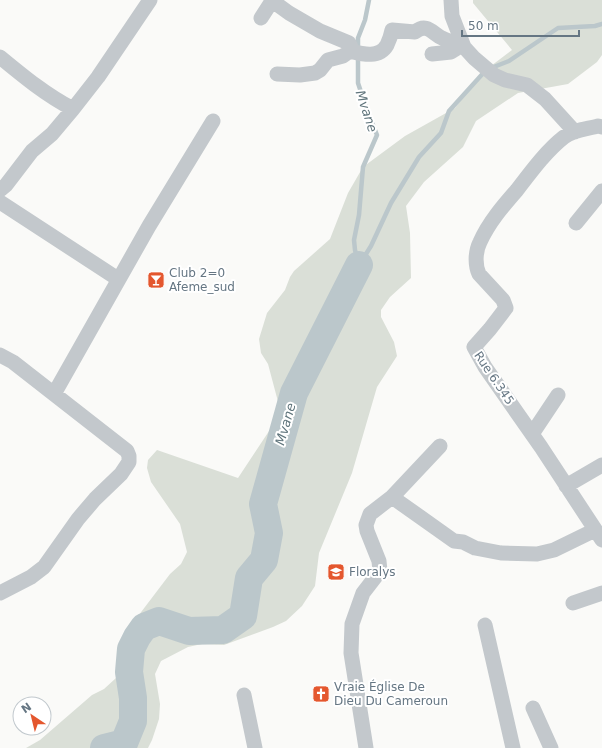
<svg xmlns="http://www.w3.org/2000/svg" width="602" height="748" viewBox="0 0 602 748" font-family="'DejaVu Sans',sans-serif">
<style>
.green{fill:#dadfd7}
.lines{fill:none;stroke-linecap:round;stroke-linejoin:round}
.stream{stroke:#bbc7cb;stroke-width:4.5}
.river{stroke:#bbc7cb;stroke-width:28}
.minor{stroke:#c3c8cc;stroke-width:15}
.labels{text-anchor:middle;stroke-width:4;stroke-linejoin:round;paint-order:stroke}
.poi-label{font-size:12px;fill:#657683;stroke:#fff;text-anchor:start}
.street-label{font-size:12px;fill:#657683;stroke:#fff}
.water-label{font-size:13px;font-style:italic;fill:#60757c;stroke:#fff}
</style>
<rect width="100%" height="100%" fill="#fafaf8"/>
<path class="green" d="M 473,0 L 602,0 L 602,55 L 597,62 L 568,84 L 518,93 L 476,121 L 463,147 L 424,182 L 406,206 L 410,233 L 411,278 L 390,297 L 381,310 L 381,317 L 394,342 L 397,356 L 377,387 L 352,473 L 319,553 L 315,586 L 302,606 L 286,621 L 273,627 L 224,645 L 202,644 L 188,647 L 161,661 L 155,674 L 160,704 L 159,719 L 152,740 L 148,748 L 26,748 L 40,740 L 92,695 L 104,689 L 116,678 L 129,628 L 170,574 L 181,564 L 187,552 L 180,524 L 151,482 L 147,468 L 148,460 L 157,450 L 238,478 L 281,413 L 268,364 L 261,353 L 259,339 L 267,313 L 285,290 L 290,277 L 294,271 L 330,239 L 348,193 L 363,167 L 405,136 L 455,108 L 483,72 L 512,50 L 473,3 Z"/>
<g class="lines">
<path class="stream" d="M 358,48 L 358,38 L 365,20 L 369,0
M 358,56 L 358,83 L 367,110 L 377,135 L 363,167 L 359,215 L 354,240 L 355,250 L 359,265
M 359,265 L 371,246 L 391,203 L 419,157 L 441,133 L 449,111 L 486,70 L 509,61 L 558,28 L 595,26 L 602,24"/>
<path class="river" d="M 104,748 L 124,743 L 133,721 L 133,698 L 129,672 L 131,649 L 137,637 L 144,627 L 159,621 L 189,631 L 223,630 L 243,616 L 249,578 L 264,560 L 269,533 L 263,504 L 294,393 L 359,265"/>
<path class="minor" d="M 271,0 L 289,13 L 320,31 L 349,43 L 351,47 L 350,51
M 451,0 L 452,16 L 464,47 L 474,58 L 494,75 L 505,80 L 527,85 L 545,99 L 575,132
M 261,18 L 272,1
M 432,54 L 451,52 L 459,47
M 0,57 C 23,76 46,95 73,109
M 277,74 L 300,75 L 315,73 L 320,70 L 328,60 L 343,56 L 350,51 C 362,54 379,59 387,45 C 389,41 391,35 392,30 L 415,32 C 427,22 433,34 442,38 C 448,41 454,42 459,47 L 464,47
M 602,127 L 598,126 C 587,129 573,130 564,137 C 546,151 530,173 517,190 C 503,206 489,222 480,242 C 475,252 475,265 479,274 L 503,300 L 506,308 L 490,329 L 474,347 L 485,367 L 541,447 L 602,540
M 0,190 L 6,185 L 32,151 L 52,134 L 73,109 L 98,77 L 150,0
M 0,202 L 118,279
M 576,223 L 602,191
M 0,355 L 13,362 L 127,451 L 129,456 L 129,462 L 121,474 L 95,499 L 78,519 L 44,567 L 31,577 L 0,593
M 54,394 L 149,226 L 213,121
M 532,434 L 558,395
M 566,486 L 602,465
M 392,497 L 454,541 L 463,542 L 475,548 L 501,553 L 537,554 L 554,550 L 595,530
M 573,603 L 602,593
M 485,625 L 513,748
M 244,695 L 255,748
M 533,708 L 551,748
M 366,748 L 351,653 L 352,624 L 363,593 L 380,571 L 379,561 L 367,531 L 366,525 L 370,514 L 392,497 L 440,446"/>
</g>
<defs>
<g id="bar-square" transform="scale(0.9)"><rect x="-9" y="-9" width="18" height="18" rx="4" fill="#e4572e" stroke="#fff"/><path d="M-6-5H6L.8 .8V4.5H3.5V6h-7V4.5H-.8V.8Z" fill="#fff"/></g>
<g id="school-square" transform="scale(0.9)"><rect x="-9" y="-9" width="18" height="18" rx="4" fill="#e4572e" stroke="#fff"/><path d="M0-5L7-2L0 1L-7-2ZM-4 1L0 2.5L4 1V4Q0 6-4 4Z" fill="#fff"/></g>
<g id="church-square" transform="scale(0.9)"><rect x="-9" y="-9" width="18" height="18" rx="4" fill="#e4572e" stroke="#fff"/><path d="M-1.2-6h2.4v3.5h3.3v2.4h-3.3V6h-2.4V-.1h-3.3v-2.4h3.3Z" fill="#fff"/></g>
</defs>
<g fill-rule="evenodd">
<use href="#bar-square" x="156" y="280"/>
<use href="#school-square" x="336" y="572"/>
<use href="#church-square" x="321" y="694"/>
</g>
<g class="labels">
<g class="poi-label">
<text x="169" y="277">Club 2=0<tspan x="169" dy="14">Afeme_sud</tspan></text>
<text x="349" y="576">Floralys</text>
<text x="334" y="691">Vraie Église De<tspan x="334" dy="14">Dieu Du Cameroun</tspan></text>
</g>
<g class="street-label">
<text transform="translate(494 378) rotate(56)" y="4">Rue 6.345</text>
</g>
<g class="water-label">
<text transform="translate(367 111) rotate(72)" y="5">Mvane</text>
<text transform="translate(285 424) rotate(-74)" y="5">Mvane</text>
</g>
</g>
<g transform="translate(32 716) rotate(325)"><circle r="19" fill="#ffffff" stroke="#c1c8cd"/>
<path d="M0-3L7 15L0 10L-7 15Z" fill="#e4572e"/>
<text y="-6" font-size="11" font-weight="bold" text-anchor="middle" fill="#657683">N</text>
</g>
<path d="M462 30v6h117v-6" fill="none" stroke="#657683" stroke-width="2"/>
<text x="468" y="30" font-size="12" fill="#657683" stroke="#ffffff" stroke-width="3" paint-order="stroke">50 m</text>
</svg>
